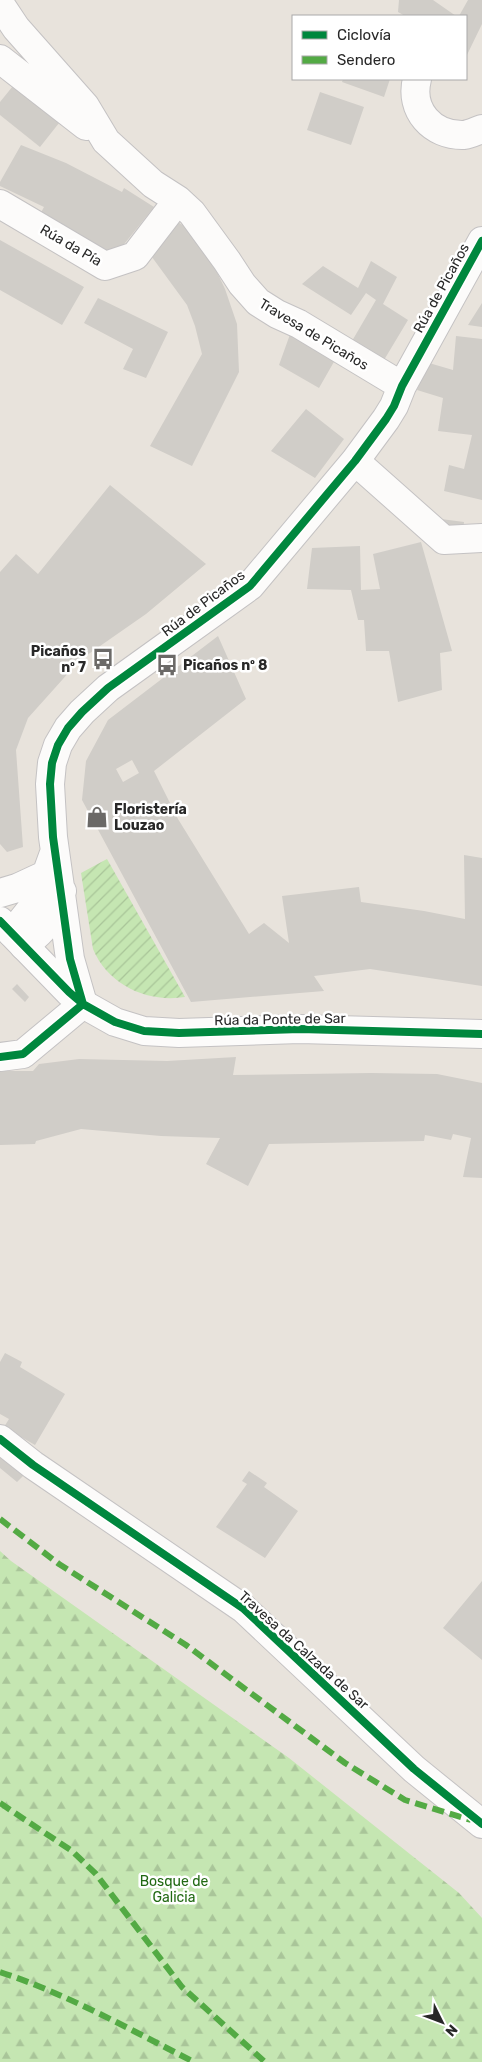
<svg xmlns="http://www.w3.org/2000/svg" width="482" height="2062" viewBox="0 0 482 2062" font-family="Rubik,sans-serif">
<style>
.forest{fill:url(#forest-firs)}
.garden{fill:url(#garden-furrows)}
.building{fill:#d0cdc8;fill-rule:evenodd}
.lines{fill:none;stroke-linecap:round;stroke-linejoin:round}
.street-casing{stroke:#c4c2c3;stroke-width:30}
.secondary-casing{stroke:#c4c2c3;stroke-width:30}
.street{stroke:#fcfbfa;stroke-width:28}
.secondary{stroke:#fcfbfa;stroke-width:28}
.quiet{stroke:#53aa44;stroke-width:6;stroke-dasharray:12 6;stroke-linecap:butt}
.cycleway-casing{stroke:#fff;stroke-width:11}
.cycleway{stroke:#00873e;stroke-width:8}
.labels{text-anchor:middle;stroke-width:5;stroke-linejoin:round;paint-order:stroke}
.street-label{font-size:14px;fill:#282828;stroke:#fff}
.poi-label{font-size:14px;font-weight:bold;fill:#282828;stroke:#fff;text-anchor:start}
.park-label{font-size:14px;fill:#216913;stroke:#fff}
</style>
<defs>
<pattern id="forest-firs" width="22" height="20" patternUnits="userSpaceOnUse" patternTransform="scale(1.25)"><rect width="22" height="20" fill="#c5e6b2"/><path d="M5 1l3.5 6h-7zM16 11l3.5 6h-7z" fill="#a9c599"/></pattern>
<pattern id="garden-furrows" width="10" height="10" patternUnits="userSpaceOnUse" patternTransform="scale(1.25)"><rect width="10" height="10" fill="#c5e6b2"/><path d="M-1 1l2-2M0 10L10 0M9 11l2-2" fill="none" stroke="#a9c599"/></pattern>
</defs>
<rect width="100%" height="100%" fill="#e8e3dc"/>
<path class="forest" d="M 0,1551 L 11,1561 L 289,1758 L 459,1893 L 482,1918 L 482,2062 L 0,2062 Z"/>
<path class="garden" d="M 107,859 L 185,997 C 147,1003 108,985 93,949 L 81,873 Z"/>
<path class="building" d="M 399,0 L 433,0 L 456,16 L 405,16 L 398,12 Z
M 468,0 L 482,0 L 482,24 L 466,57 L 466,16 L 459,16 Z
M 343,79 L 390,79 L 384,97 L 342,82 Z
M 17,81 L 63,118 L 40,147 L 0,115 L 0,102 Z
M 320,92 L 364,107 L 351,145 L 307,130 Z
M 21,145 L 66,163 L 122,192 L 124,188 L 154,207 L 121,248 L 104,254 L 38,218 L 44,207 L 0,186 L 0,182 Z
M 176,221 L 189,229 L 208,253 L 225,289 L 237,324 L 239,372 L 192,466 L 150,446 L 202,354 L 195,326 L 187,305 L 149,253 Z
M 0,240 L 84,287 L 62,325 L 0,290 Z
M 371,261 L 397,277 L 383,304 L 408,320 L 384,360 L 352,341 L 376,300 L 366,293 L 351,315 L 302,284 L 323,266 L 358,288 Z
M 98,298 L 168,332 L 146,378 L 123,369 L 133,349 L 84,323 Z
M 482,303 L 482,327 L 468,325 Z
M 293,326 L 339,353 L 319,388 L 279,365 Z
M 456,336 L 482,339 L 482,500 L 444,491 L 449,465 L 464,469 L 472,435 L 438,431 L 443,398 L 417,390 L 429,363 L 453,370 Z
M 306,409 L 344,439 L 315,478 L 271,451 Z
M 110,485 L 206,564 L 146,614 L 80,660 L 28,718 L 16,750 L 23,847 L 7,852 L 0,844 L 0,572 L 16,554 L 38,574 Z
M 441,519 L 464,522 L 463,531 L 440,529 Z
M 421,542 L 452,651 L 440,653 L 442,690 L 398,702 L 389,651 L 366,651 L 364,620 L 358,620 L 351,590 L 307,589 L 312,548 L 360,546 L 361,590 L 380,589 L 373,554 Z
M 218,636 L 246,699 L 154,771 L 178,819 L 249,934 L 264,923 L 289,943 L 282,896 L 359,887 L 361,902 L 424,911 L 465,919 L 464,855 L 482,858 L 482,986 L 370,969 L 314,976 L 324,991 L 191,1002 L 82,800 L 86,761 L 108,720 ZM 132,760 L 139,773 L 123,782 L 116,769 Z
M 17,984 L 29,997 L 25,1002 L 12,989 Z
M 236,1057 L 233,1075 L 371,1073 L 437,1074 L 482,1083 L 482,1178 L 463,1177 L 471,1138 L 453,1134 L 451,1140 L 425,1135 L 424,1141 L 269,1144 L 248,1186 L 206,1164 L 220,1138 L 161,1136 L 81,1129 L 36,1141 L 35,1144 L 0,1145 L 0,1071 L 33,1071 L 39,1064 L 79,1059 L 167,1061 Z
M 5,1353 L 22,1362 L 20,1367 L 65,1394 L 35,1445 L 4,1427 L 9,1419 L 0,1414 L 0,1362 Z
M 0,1455 L 24,1475 L 17,1482 L 0,1468 Z
M 249,1471 L 267,1483 L 264,1487 L 298,1511 L 265,1558 L 216,1527 L 247,1484 L 242,1481 Z
M 482,1581 L 482,1660 L 443,1628 Z"/>
<g class="lines">
<g class="street-casing">
<path id="street" d="M 0,4 L 16,28 L 85,106 L 106,141 L 153,184 L 178,200 L 192,213 L 227,261 L 242,284 L 258,302 L 277,314 L 299,324 L 402,386
M 0,59 L 86,126
M 417,79 C 409,110 432,136 464,135 C 470,134 476,131 482,129
M 0,204 L 105,266 L 135,256 L 178,200
M 355,461 L 444,540 L 482,538
M 0,893 L 17,888 L 45,875
M 12,933 L 36,903 L 54,853
M 24,946 C 46,928 54,919 62,891
M 0,1057 L 23,1054 L 83,1004 L 70,959 L 53,837 L 50,784 L 52,763 L 58,745 L 68,728 L 82,712 L 108,688 L 250,586 L 355,461 L 386,419 L 394,406 L 402,386 L 482,241
M 0,1439 L 33,1465 L 244,1609 L 414,1769 L 482,1824"/>
</g>
<g class="secondary-casing">
<path id="secondary" d="M 0,921 L 69,992 L 83,1004 L 115,1022 L 144,1031 L 179,1033 L 300,1029 L 482,1034"/>
</g>
<use href="#street" class="street"/>
<use href="#secondary" class="secondary"/>
<path class="quiet" d="M 0,1519 L 59,1564 L 186,1645 L 345,1763 L 405,1800 L 471,1820
M 0,1803 L 72,1851 L 96,1874 L 182,1987 L 265,2062
M 0,1972 C 67,1994 131,2030 194,2062"/>
<g class="cycleway-casing">
<path id="cycleway" d="M 0,921 L 69,992 L 83,1004 L 115,1022 L 144,1031 L 179,1033 L 300,1029 L 482,1034
M 83,1004 L 70,959 L 53,837 L 50,784 L 52,763 L 58,745 L 68,728 L 82,712 L 108,688 L 250,586 L 355,461 L 386,419 L 394,406 L 402,386 L 482,241
M 0,1057 L 23,1054 L 83,1004
M 0,1439 L 33,1465 L 244,1609 L 414,1769 L 482,1824"/>
</g>
<use href="#cycleway" class="cycleway"/>
</g>
<defs>
<g id="bus-bare" transform="scale(1.725)"><path d="M-5-6H5V4H4V6H2V4H-2V6H-4V4H-5ZM-3.5-4V0h7V-4ZM-3.5 1.2v1.5H-2V1.2ZM2 1.2v1.5H3.5V1.2Z" fill="#6b6967" stroke="#fff" stroke-width="2.5" paint-order="stroke"/></g>
<g id="shop-bare" transform="scale(1.725)"><path d="M-5-2.5h2.3a2.7 3.5 0 0 1 5.4 0H5L5.5 6h-11ZM-1.5-2.5h3a1.5 2.3 0 0 0-3 0Z" fill="#6b6967" stroke="#fff" stroke-width="2.5" paint-order="stroke"/></g>
</defs>
<g fill-rule="evenodd">
<use href="#bus-bare" x="103" y="659"/>
<use href="#bus-bare" x="167" y="665"/>
<use href="#shop-bare" x="97" y="817"/>
</g>
<g class="labels">
<g class="street-label">
<text transform="translate(71 245) rotate(30)" y="5">Rúa da Pía</text>
<text transform="translate(441 288) rotate(-61)" y="5">Rúa de Picaños</text>
<text transform="translate(314 334) rotate(31)" y="5">Travesa de Picaños</text>
<text transform="translate(203 603) rotate(-37)" y="5">Rúa de Picaños</text>
<text transform="translate(280 1019) rotate(-1)" y="5">Rúa da Ponte de Sar</text>
<text transform="translate(304 1650) rotate(42)" y="5">Travesa da Calzada de Sar</text>
</g>
<g class="poi-label">
<text x="86" y="656" text-anchor="end">Picaños<tspan x="86" dy="16">nº 7</tspan></text>
<text x="183" y="670">Picaños nº 8</text>
<text x="114" y="814">Floristería<tspan x="114" dy="16">Louzao</tspan></text>
</g>
<g class="park-label">
<text x="174" y="1886">Bosque de<tspan x="174" dy="16">Galicia</tspan></text>
</g>
</g>
<rect x="292" y="15" width="175" height="65" fill="#ffffff" stroke="#a9a9a9"/>
<rect x="302" y="31" width="25" height="8" fill="#00873e" stroke="#a9a9a9"/>
<text x="337" y="40" font-size="15" fill="#282828">Ciclovía</text>
<rect x="302" y="56" width="25" height="8" fill="#53aa44" stroke="#a9a9a9"/>
<text x="337" y="65" font-size="15" fill="#282828">Sendero</text>
<g transform="translate(442 2022) rotate(132)" stroke="#ffffff" stroke-width="4" paint-order="stroke">
<path d="M0-4L9 19L0 12L-9 19Z" fill="#282828"/>
<text y="-8" font-size="14" font-weight="bold" text-anchor="middle" fill="#282828">N</text>
</g>
</svg>
